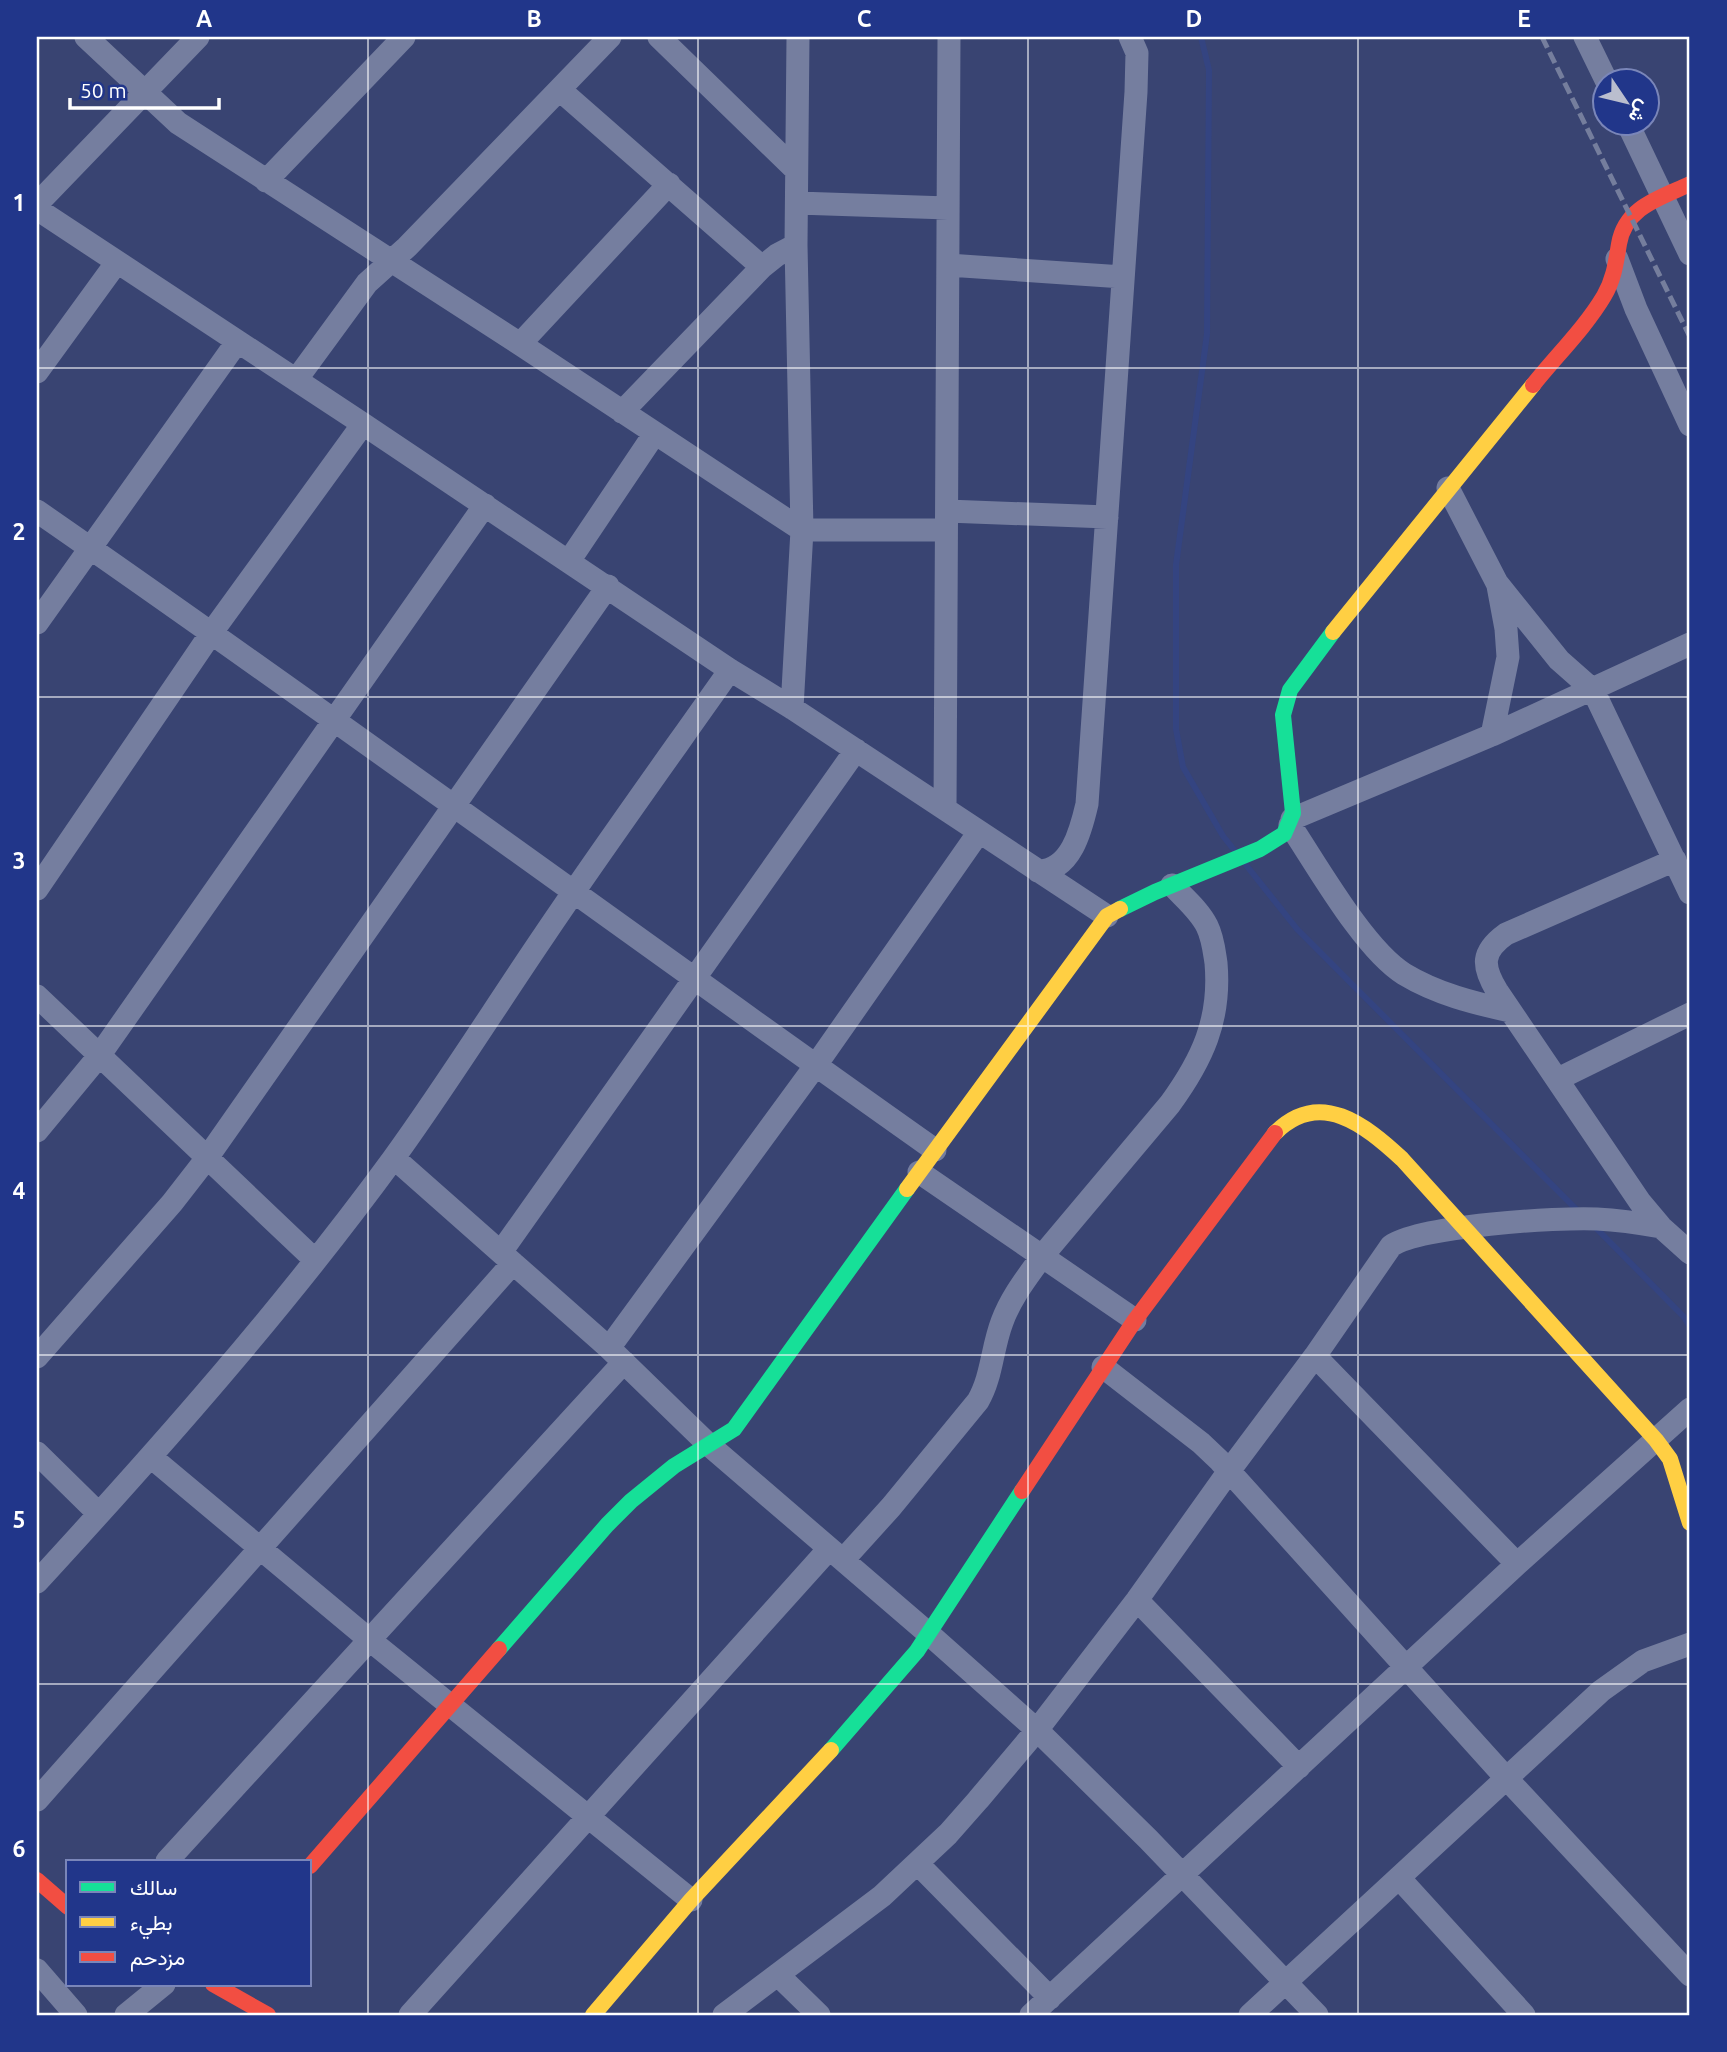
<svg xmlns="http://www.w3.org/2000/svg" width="1727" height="2052" viewBox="0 0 1727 2052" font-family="Ubuntu,Vazirmatn,sans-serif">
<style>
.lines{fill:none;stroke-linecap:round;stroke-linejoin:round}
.stream{stroke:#344481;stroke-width:6}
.street{stroke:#757e9f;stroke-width:23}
.fast{stroke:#16e098;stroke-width:16}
.slow{stroke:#ffcf43;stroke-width:16}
.jam{stroke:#f24e42;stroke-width:16}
.rail{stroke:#757e9d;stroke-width:5;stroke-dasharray:12 5;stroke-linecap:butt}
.grid{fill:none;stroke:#fff;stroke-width:2;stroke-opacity:0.55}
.neatline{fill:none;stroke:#fff;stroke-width:2.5}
.grid-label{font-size:23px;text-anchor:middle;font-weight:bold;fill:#fff}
</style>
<rect width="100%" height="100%" fill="#394472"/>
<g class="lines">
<path class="stream" d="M 1201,37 L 1209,70 L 1207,334 L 1176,565 L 1176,729 L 1183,767 L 1223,836 L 1235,851
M 1246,865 L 1297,929 L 1580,1213
M 1593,1225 L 1684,1317 L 1690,1327"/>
<path class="street" d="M 86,37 L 178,123 L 520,344 L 802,530 L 946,530
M 659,37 L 796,170
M 1585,37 L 1606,80
M 560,90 L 762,267
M 1627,122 L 1690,254
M 266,181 L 404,37
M 797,203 L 948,208
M 37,204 L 198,37
M 37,209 L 363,424 L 730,670 L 792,708 L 1107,916
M 1617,259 L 1636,309 L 1690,425
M 948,265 L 1123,277
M 520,344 L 669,184
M 37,372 L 117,262
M 296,380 L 367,283 L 407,247 L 610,37
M 622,412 L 762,267 L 777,255 L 796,245
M 1448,488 L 1497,583 L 1559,660 L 1593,690 L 1690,893
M 37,511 C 339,720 635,938 935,1150
M 947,511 L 1107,517
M 569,561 L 655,433
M 37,623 L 237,342
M 792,708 L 802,530 L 796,245 L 798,37
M 1492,735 L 1508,657 L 1506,629 L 1498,586
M 945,809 L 949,37
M 1292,819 L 1492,735 L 1690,644
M 1290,825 C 1318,867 1364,949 1404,974 C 1437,994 1474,1003 1510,1011
M 1675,860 L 1506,934 C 1481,952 1482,966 1497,991 L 1640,1202 L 1661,1227 L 1690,1253
M 1038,871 C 1071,871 1081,830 1087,804 L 1136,92 L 1137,53 L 1130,37
M 37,889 L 212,632 L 363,424
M 37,996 L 315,1260
M 1558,1079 L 1690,1014
M 37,1131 L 99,1056 L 485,505
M 394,1158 L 609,1348 L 709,1445 L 929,1634 L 1037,1730 L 1148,1839 L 1317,2015
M 919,1172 L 1135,1320
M 501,1252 L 856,750
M 609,1348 L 816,1065 L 979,832
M 1315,1356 L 1517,1564
M 37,1357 L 172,1203 L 207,1158 L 608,586
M 1103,1367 L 1201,1443 L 1220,1461 L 1507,1779 L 1690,1975
M 37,1453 L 99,1514
M 151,1457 L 371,1641 L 691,1900
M 843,1560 L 891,1507 L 978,1401 C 992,1377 992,1348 1002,1322 C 1011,1297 1028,1276 1043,1255 L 1170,1104 C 1202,1060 1221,1020 1216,963 C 1214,950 1213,938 1207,926 C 1199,910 1184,898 1172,885
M 37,1582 C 161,1447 284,1308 393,1159 C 446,1086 494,1009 545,934 C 605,845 668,758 730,670
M 1137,1600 L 1299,1767
M 37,1800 L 513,1263
M 167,1861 L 624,1362
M 918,1864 L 1050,1998
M 1400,1879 L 1524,2015
M 37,1970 L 76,2015
M 778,1975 L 819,2015
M 126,2015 L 164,1984
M 410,2015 L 828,1550
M 724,2015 L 882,1896 L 948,1834 L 978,1800 L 1037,1730 L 1137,1600 L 1229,1471 L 1315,1356 L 1391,1246 C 1419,1226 1558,1217 1597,1219 C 1618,1220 1639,1223 1661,1227
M 1031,2015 L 1517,1564 L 1690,1409
M 1250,2015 L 1601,1691 L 1643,1661 L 1690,1644"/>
<path class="fast" d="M 1120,909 L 1155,892 L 1260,849 L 1284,834 L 1293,813 L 1283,715 L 1290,690 L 1333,632
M 499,1649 L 607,1525 L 631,1501 L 674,1466 L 734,1429 L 907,1189
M 831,1750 L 917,1651 L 1022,1491"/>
<path class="slow" d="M 1333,632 L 1533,385
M 1275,1133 C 1320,1088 1365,1125 1402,1159 L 1656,1440 L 1670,1459 L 1690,1523
M 907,1189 L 1107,916 L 1120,909
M 593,2015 L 691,1900 L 831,1750"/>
<path class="jam" d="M 1533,385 C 1556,356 1585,328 1604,296 C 1614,279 1616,262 1619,244 C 1625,207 1660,198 1690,184
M 1022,1491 L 1135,1320 L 1275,1133
M 310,1866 L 499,1649
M 37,1880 L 68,1907
M 213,1984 L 268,2015"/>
<path class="rail" d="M 1542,37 L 1690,337"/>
</g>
<path class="grid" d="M 368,37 L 368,2015M 698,37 L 698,2015M 1028,37 L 1028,2015M 1358,37 L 1358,2015M 37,368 L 1690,368M 37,697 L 1690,697M 37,1026 L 1690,1026M 37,1355 L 1690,1355M 37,1684 L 1690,1684"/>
<rect width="1727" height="2052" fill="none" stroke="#21368a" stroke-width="77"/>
<rect x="66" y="1860" width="245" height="126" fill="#21368a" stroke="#7a86b9" stroke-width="2"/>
<rect x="80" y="1882" width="35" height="10" fill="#16e098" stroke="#7a86b9" stroke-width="2"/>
<text x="130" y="1895" font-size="21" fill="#ffffff">سالك</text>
<rect x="80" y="1917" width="35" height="10" fill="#ffcf43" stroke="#7a86b9" stroke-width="2"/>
<text x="130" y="1930" font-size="21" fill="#ffffff">بطيء</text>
<rect x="80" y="1952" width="35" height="10" fill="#f24e42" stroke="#7a86b9" stroke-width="2"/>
<text x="130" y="1965" font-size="21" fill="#ffffff">مزدحم</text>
<g transform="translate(1626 102) rotate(125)"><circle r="33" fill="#21368a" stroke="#7a86b9" stroke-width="2"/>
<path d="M0-5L12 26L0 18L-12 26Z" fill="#babece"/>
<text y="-10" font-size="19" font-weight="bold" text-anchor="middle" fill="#ffffff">ش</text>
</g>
<path d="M70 98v10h149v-10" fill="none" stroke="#ffffff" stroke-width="3.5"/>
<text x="80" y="98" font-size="21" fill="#ffffff" stroke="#21368a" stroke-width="5" paint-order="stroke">50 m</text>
<rect x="38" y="38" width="1650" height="1976" class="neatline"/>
<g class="grid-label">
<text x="204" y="27">A</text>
<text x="534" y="27">B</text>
<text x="864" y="27">C</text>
<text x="1194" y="27">D</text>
<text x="1524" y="27">E</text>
<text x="19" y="211">1</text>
<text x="19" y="540">2</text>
<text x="19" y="869">3</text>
<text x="19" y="1199">4</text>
<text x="19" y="1528">5</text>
<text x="19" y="1857">6</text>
</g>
</svg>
